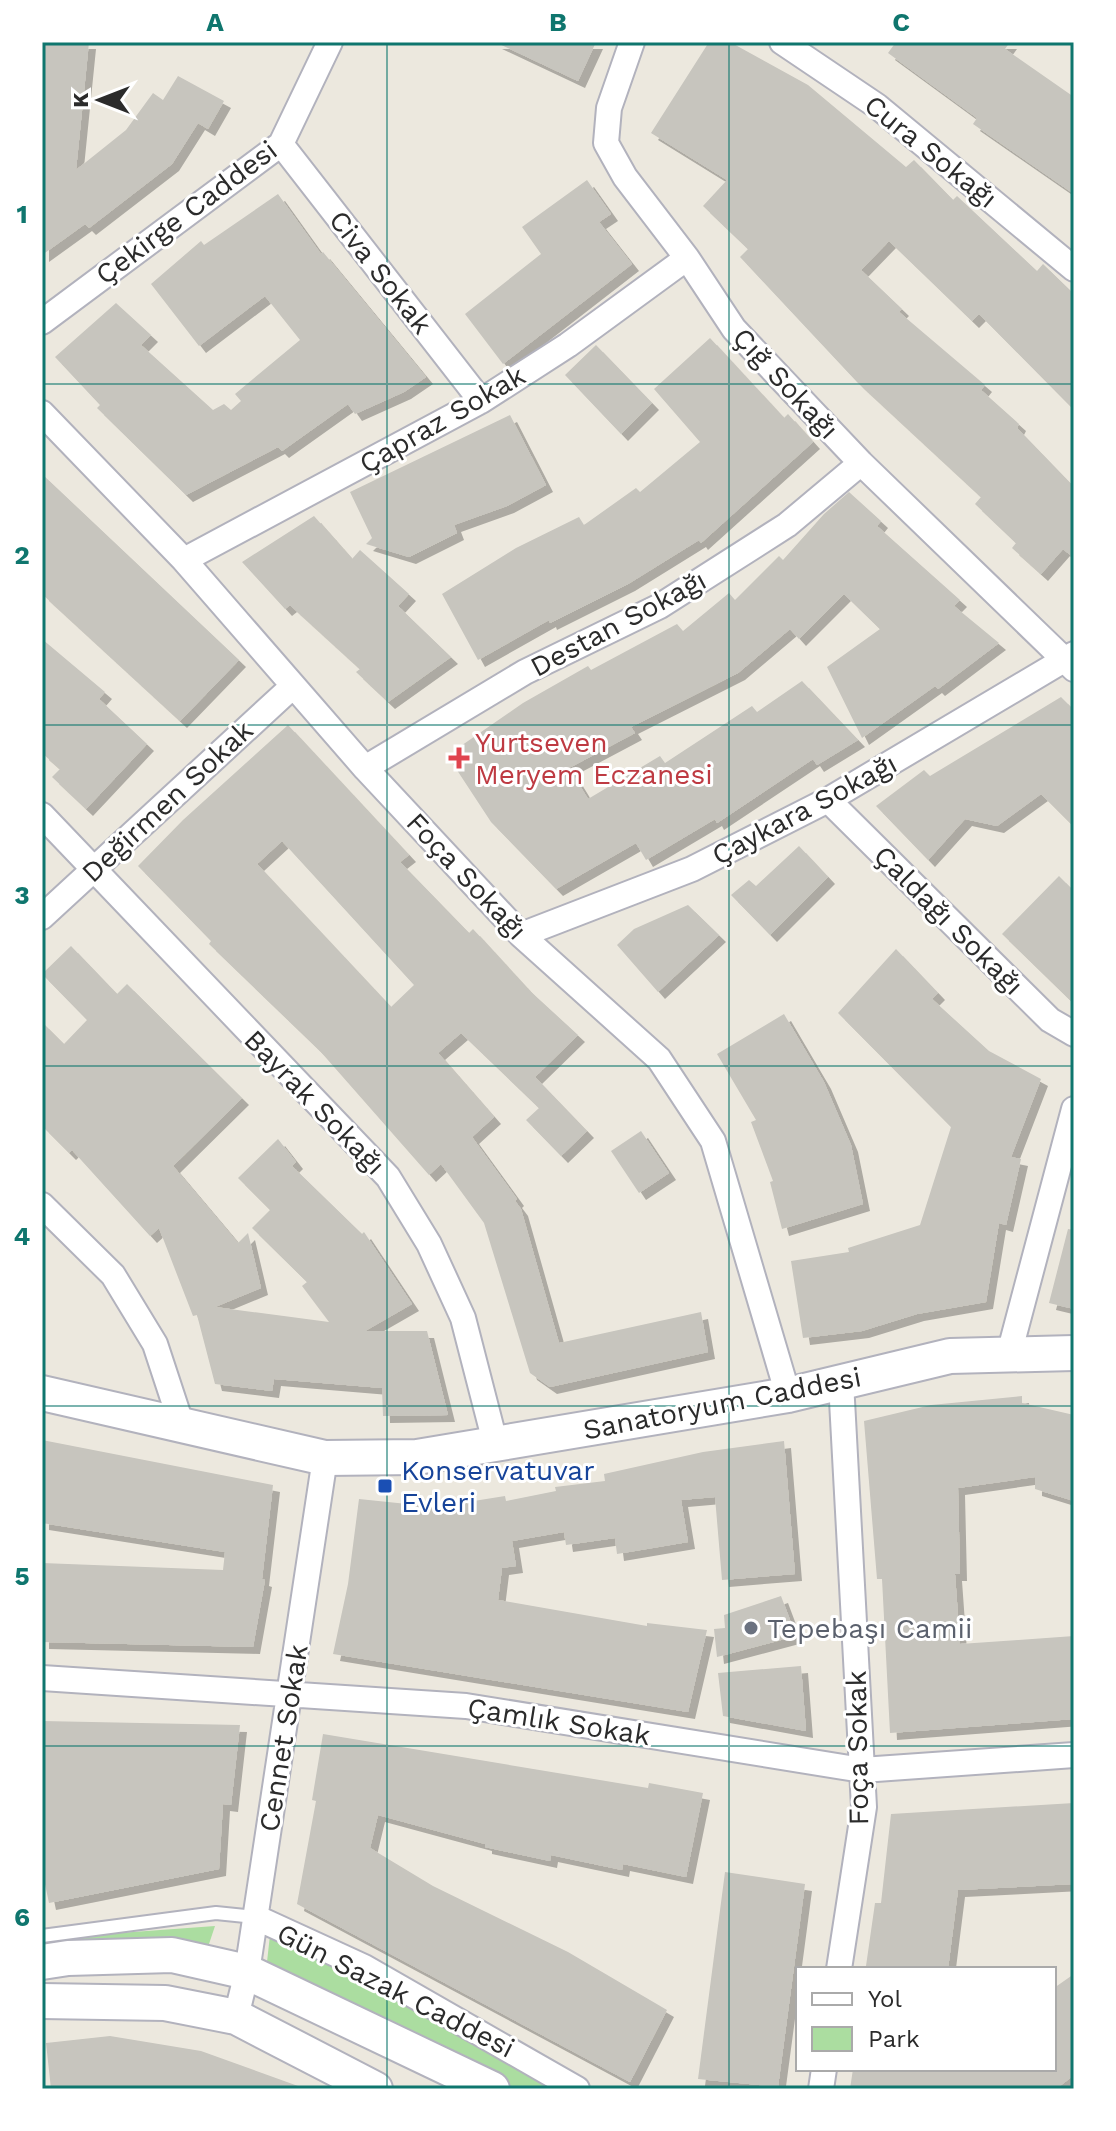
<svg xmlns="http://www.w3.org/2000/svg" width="1116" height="2131" viewBox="0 0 1116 2131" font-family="'Work Sans',sans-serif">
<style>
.green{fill:#abdda0}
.building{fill:#c7c5be;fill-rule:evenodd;filter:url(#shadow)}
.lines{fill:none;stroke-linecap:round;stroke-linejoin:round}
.service-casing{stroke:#b2b2bd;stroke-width:16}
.minor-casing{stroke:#b2b2bd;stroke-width:28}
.secondary-casing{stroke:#b2b2bd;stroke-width:38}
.service{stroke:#fff;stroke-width:12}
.minor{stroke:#fff;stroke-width:24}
.secondary{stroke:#fff;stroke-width:34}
.grid{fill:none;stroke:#0f766e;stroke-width:2;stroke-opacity:0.55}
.health-dot{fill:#e0444e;stroke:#fff;stroke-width:3}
.transit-dot{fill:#1a4fb4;stroke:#fff;stroke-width:3}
.worship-dot{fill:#6b7280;stroke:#fff;stroke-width:3}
.labels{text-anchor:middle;stroke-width:6;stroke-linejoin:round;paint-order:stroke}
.street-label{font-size:28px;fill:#2b2b2b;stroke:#fff}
.health-label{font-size:28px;fill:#be3a42;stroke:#fff;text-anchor:start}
.transit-label{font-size:28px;fill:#164399;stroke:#fff;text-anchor:start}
.worship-label{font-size:28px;fill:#5b616d;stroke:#fff;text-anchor:start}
.neatline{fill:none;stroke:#0f766e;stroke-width:3}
.grid-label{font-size:26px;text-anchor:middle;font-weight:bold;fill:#0f766e}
</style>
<defs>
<filter id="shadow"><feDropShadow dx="7" dy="7" stdDeviation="0" flood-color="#0004"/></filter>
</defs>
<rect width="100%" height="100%" fill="#ece8de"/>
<path class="green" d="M 215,1926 L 205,1956 L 48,1947 L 51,1938 Z
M 270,1935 L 369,1982 L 563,2089 L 511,2089 L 266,1971 Z"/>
<path class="building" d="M 42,42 L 89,42 L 76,170 L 126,130 L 153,93 L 163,100 L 178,76 L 224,101 L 208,129 L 198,123 L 172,164 L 89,228 L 85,224 L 42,255 Z
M 495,42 L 596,42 L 578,81 Z
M 709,42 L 730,42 L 808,85 L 906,167 L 914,160 L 953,200 L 957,196 L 1037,271 L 1043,264 L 1074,294 L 1074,410 L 979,314 L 972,321 L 889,241 L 861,270 L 902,309 L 899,312 L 985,385 L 981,390 L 1019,424 L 1017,428 L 1074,487 L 1074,558 L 1063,549 L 1041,574 L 1012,548 L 1016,543 L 975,504 L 981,497 L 857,382 L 740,257 L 748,249 L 703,206 L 727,180 L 651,133 Z
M 896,42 L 1010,42 L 1005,49 L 1074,97 L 1074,194 L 973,124 L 977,118 L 888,53 Z
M 587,180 L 611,214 L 599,222 L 632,264 L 503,364 L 465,314 L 541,254 L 522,227 Z
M 278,194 L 321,254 L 323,252 L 426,377 L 404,392 L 355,414 L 348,404 L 282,451 L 278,447 L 186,495 L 97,408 L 100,405 L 55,357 L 116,303 L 151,335 L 141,345 L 213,410 L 224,404 L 231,410 L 241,401 L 235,394 L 300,340 L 265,296 L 199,346 L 151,284 L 201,241 L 204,245 Z
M 710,338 L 784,418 L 788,414 L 813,442 L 701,543 L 699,540 L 628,584 L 550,623 L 549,620 L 478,660 L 442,594 L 516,548 L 579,517 L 584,525 L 636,488 L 640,492 L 700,442 L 654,389 Z
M 596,345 L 652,403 L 621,434 L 565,375 Z
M 510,415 L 546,485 L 507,506 L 454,525 L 457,533 L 409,557 L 366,544 L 372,538 L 350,492 Z
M 42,474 L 239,660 L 180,721 L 42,594 Z
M 849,492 L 881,521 L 877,526 L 960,600 L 954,606 L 999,643 L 938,689 L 935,686 L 862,738 L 827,667 L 880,629 L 844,594 L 799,639 L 790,629 L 738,673 L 631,727 L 635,733 L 569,768 L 588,799 L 660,756 L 665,763 L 752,706 L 757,712 L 802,681 L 858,740 L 817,765 L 813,759 L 717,823 L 715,819 L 646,860 L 636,843 L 556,889 L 491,822 L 451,761 L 455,750 L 523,703 L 588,666 L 591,670 L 677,624 L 683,631 L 729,593 L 735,600 L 779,556 L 783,560 L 824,514 Z
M 314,516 L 352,559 L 360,550 L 409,594 L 398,606 L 451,657 L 388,702 L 356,672 L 360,669 L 290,605 L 285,609 L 242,562 Z
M 42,639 L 105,692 L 99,699 L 147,744 L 86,809 L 52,777 L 60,769 L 42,753 Z
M 1061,697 L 1074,710 L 1074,827 L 1041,794 L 997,826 L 965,819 L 928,860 L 876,806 L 924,770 L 930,776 Z
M 288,725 L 409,855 L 400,862 L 469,933 L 473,929 L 529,990 L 578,1035 L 535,1077 L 587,1131 L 561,1156 L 526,1120 L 539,1108 L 461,1033 L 438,1053 L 494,1117 L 472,1137 L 517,1199 L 515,1201 L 521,1209 L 559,1343 L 701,1312 L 708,1352 L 550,1387 L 530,1373 L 484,1223 L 441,1164 L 429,1175 L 320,1051 L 209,944 L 211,941 L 138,866 L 183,820 ZM 282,841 L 414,985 L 391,1007 L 257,864 Z
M 799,846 L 828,877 L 770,935 L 731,895 L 749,880 L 756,886 Z
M 1059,876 L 1074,891 L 1074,1004 L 1002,934 Z
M 688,905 L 719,935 L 658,992 L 617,945 L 634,929 Z
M 71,946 L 117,994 L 127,984 L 242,1098 L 173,1166 L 238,1243 L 248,1233 L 261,1288 L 215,1307 L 329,1322 L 302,1286 L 307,1282 L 252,1228 L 270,1210 L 238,1178 L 278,1139 L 296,1162 L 292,1166 L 362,1234 L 364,1232 L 412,1304 L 365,1331 L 427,1331 L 448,1415 L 383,1416 L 382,1388 L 274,1379 L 272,1391 L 215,1384 L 197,1315 L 193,1316 L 159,1228 L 150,1236 L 72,1150 L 69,1153 L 42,1126 L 42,1022 L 64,1044 L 87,1020 L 42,974 Z
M 896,949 L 938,993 L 932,999 L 989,1051 L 1041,1079 L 1011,1157 L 1021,1159 L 1006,1225 L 999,1223 L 986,1302 L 917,1314 L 862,1331 L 803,1338 L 791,1261 L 849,1252 L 848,1248 L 920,1225 L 951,1127 L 838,1013 Z
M 784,1014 L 824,1082 L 851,1145 L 863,1204 L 782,1229 L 770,1182 L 773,1181 L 751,1122 L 756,1120 L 717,1054 Z
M 641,1131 L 669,1173 L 639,1193 L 611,1151 Z
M 1068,1229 L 1074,1230 L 1074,1309 L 1049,1303 Z
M 1022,1396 L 1022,1403 L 1074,1415 L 1074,1501 L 1035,1489 L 1035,1477 L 958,1488 L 960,1574 L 955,1574 L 960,1644 L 1074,1636 L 1074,1719 L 890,1733 L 882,1579 L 877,1579 L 864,1421 L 931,1405 Z
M 42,1440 L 273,1485 L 262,1579 L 265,1580 L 253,1647 L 42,1642 L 42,1563 L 223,1570 L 225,1552 L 42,1523 Z
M 784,1441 L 795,1574 L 722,1580 L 715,1497 L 681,1500 L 688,1542 L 617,1554 L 615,1538 L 566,1545 L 564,1532 L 512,1541 L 516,1566 L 502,1568 L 498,1600 L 647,1626 L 647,1623 L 707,1630 L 688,1712 L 333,1654 L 348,1584 L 359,1499 L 436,1507 L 505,1496 L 506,1501 L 556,1491 L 555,1487 L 605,1481 L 604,1474 L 703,1452 Z
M 781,1596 L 796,1636 L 717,1657 L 714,1629 L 725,1628 L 724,1615 Z
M 801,1666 L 806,1731 L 723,1716 L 718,1673 Z
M 42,1721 L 240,1725 L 231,1805 L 223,1804 L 219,1869 L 49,1903 L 42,1870 Z
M 323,1734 L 648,1788 L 649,1783 L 703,1793 L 686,1877 L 623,1864 L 622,1870 L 551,1855 L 550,1861 L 485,1847 L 485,1844 L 378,1815 L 370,1848 L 433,1886 L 568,1952 L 667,2010 L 630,2082 L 297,1904 L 316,1801 L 312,1800 Z
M 1074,1803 L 1074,1884 L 958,1890 L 948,1969 L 866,1966 L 875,1903 L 881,1903 L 891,1814 Z
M 725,1872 L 805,1884 L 778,2087 L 698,2079 Z
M 1074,1974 L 1074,2075 L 1056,2089 L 850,2089 L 853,2069 L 1054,2069 L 1054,1988 Z
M 110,2036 L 201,2051 L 298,2086 L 297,2089 L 51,2089 L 46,2043 Z"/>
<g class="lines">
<g class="service-casing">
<path id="service" d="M 42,1936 L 216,1913 L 255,1917"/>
</g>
<g class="minor-casing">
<path id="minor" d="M 632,42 L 609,108 L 606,143 L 625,177 L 687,258 L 734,329 L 861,463 L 1074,669
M 782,42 L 877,106 L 1074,269
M 281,144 L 481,401
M 42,322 L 281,144 L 330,42
M 42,413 L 184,560 L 365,768 L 521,935 L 659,1059 L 713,1141 L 788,1395
M 184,560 L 481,401 L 568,345 L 687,258
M 365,768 L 525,672 L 660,606 L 787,525 L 861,463
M 828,800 L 1050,1020 L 1074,1034
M 42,815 L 388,1177 L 429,1244 L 463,1318 L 496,1446
M 42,917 L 293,686
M 521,935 L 692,869 L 828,800 L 1074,654
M 42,1205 L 113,1275 L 155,1344 L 182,1426
M 1009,1354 L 1074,1109
M 42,1678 L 466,1706 L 862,1770 L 1074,1755
M 255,1917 L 364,1967 L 577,2089
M 839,1969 L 864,1807 L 841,1382
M 236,2017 L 247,1972 L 325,1458
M 821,2089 L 824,2069"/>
</g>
<g class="secondary-casing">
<path id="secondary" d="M 42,1393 L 325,1458 L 417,1457 L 788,1395 L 950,1356 L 1074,1353
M 42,1962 L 68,1958 L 172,1955 L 247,1972 L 492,2089
M 42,2001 L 165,2003 L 236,2017 L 375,2089"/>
</g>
<use href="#service" class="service"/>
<use href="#minor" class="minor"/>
<use href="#secondary" class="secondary"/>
</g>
<path class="grid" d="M 387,42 L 387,2089M 729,42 L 729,2089M 42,384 L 1074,384M 42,725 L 1074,725M 42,1066 L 1074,1066M 42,1406 L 1074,1406M 42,1746 L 1074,1746"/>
<path class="health-dot" d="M455 746h8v8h8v8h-8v8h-8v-8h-8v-8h8z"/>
<rect class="transit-dot" x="377" y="1478" width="16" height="16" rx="4"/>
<circle class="worship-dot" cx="751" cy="1628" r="8"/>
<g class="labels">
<g class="street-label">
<text transform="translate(931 151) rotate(39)" y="10">Cura Sokağı</text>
<text transform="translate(186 212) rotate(-37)" y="10">Çekirge Caddesi</text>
<text transform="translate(381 272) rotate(52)" y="10">Civa Sokak</text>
<text transform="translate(786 383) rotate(47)" y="10">Çığ Sokağı</text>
<text transform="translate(442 419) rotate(-30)" y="10">Çapraz Sokak</text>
<text transform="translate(618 623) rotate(-28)" y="10">Destan Sokağı</text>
<text transform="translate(167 801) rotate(-43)" y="10">Değirmen Sokak</text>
<text transform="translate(804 809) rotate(-28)" y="10">Çaykara Sokağı</text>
<text transform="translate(467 876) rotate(47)" y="10">Foça Sokağı</text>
<text transform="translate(949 920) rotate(45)" y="10">Çaldağı Sokağı</text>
<text transform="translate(315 1102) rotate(46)" y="10">Bayrak Sokağı</text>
<text transform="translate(722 1403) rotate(-11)" y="10">Sanatoryum Caddesi</text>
<text transform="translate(559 1721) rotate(9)" y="10">Çamlık Sokak</text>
<text transform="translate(283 1738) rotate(-81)" y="10">Cennet Sokak</text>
<text transform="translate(857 1748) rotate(-91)" y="10">Foça Sokak</text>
<text transform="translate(396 1990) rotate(27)" y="10">Gün Sazak Caddesi</text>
</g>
<g class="health-label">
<text x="475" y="752">Yurtseven<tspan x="475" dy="32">Meryem Eczanesi</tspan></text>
</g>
<g class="transit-label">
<text x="401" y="1480">Konservatuvar<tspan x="401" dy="32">Evleri</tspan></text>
</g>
<g class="worship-label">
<text x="767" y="1638">Tepebaşı Camii</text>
</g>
</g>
<rect width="1116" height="2131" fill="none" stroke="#ffffff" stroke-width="88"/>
<rect x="796" y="1967" width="260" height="104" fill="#ffffff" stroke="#aaaaaa" stroke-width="2"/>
<rect x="812" y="1993" width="40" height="12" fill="#ffffff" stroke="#aaaaaa" stroke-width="2"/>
<text x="868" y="2007" font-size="24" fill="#2b2b2b">Yol</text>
<rect x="812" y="2027" width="40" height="24" fill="#abdda0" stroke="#aaaaaa" stroke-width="2"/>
<text x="868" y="2047" font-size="24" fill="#2b2b2b">Park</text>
<g transform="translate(100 100) rotate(270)" stroke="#ffffff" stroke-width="6" paint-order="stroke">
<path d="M0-6L14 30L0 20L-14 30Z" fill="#2b2b2b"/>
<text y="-12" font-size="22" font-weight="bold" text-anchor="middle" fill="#2b2b2b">K</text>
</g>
<rect x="44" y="44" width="1028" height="2043" class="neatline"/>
<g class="grid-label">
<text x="215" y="31">A</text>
<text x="558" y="31">B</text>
<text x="901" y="31">C</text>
<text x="22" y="223">1</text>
<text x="22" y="564">2</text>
<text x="22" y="904">3</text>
<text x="22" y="1245">4</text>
<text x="22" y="1585">5</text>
<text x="22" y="1926">6</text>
</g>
</svg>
